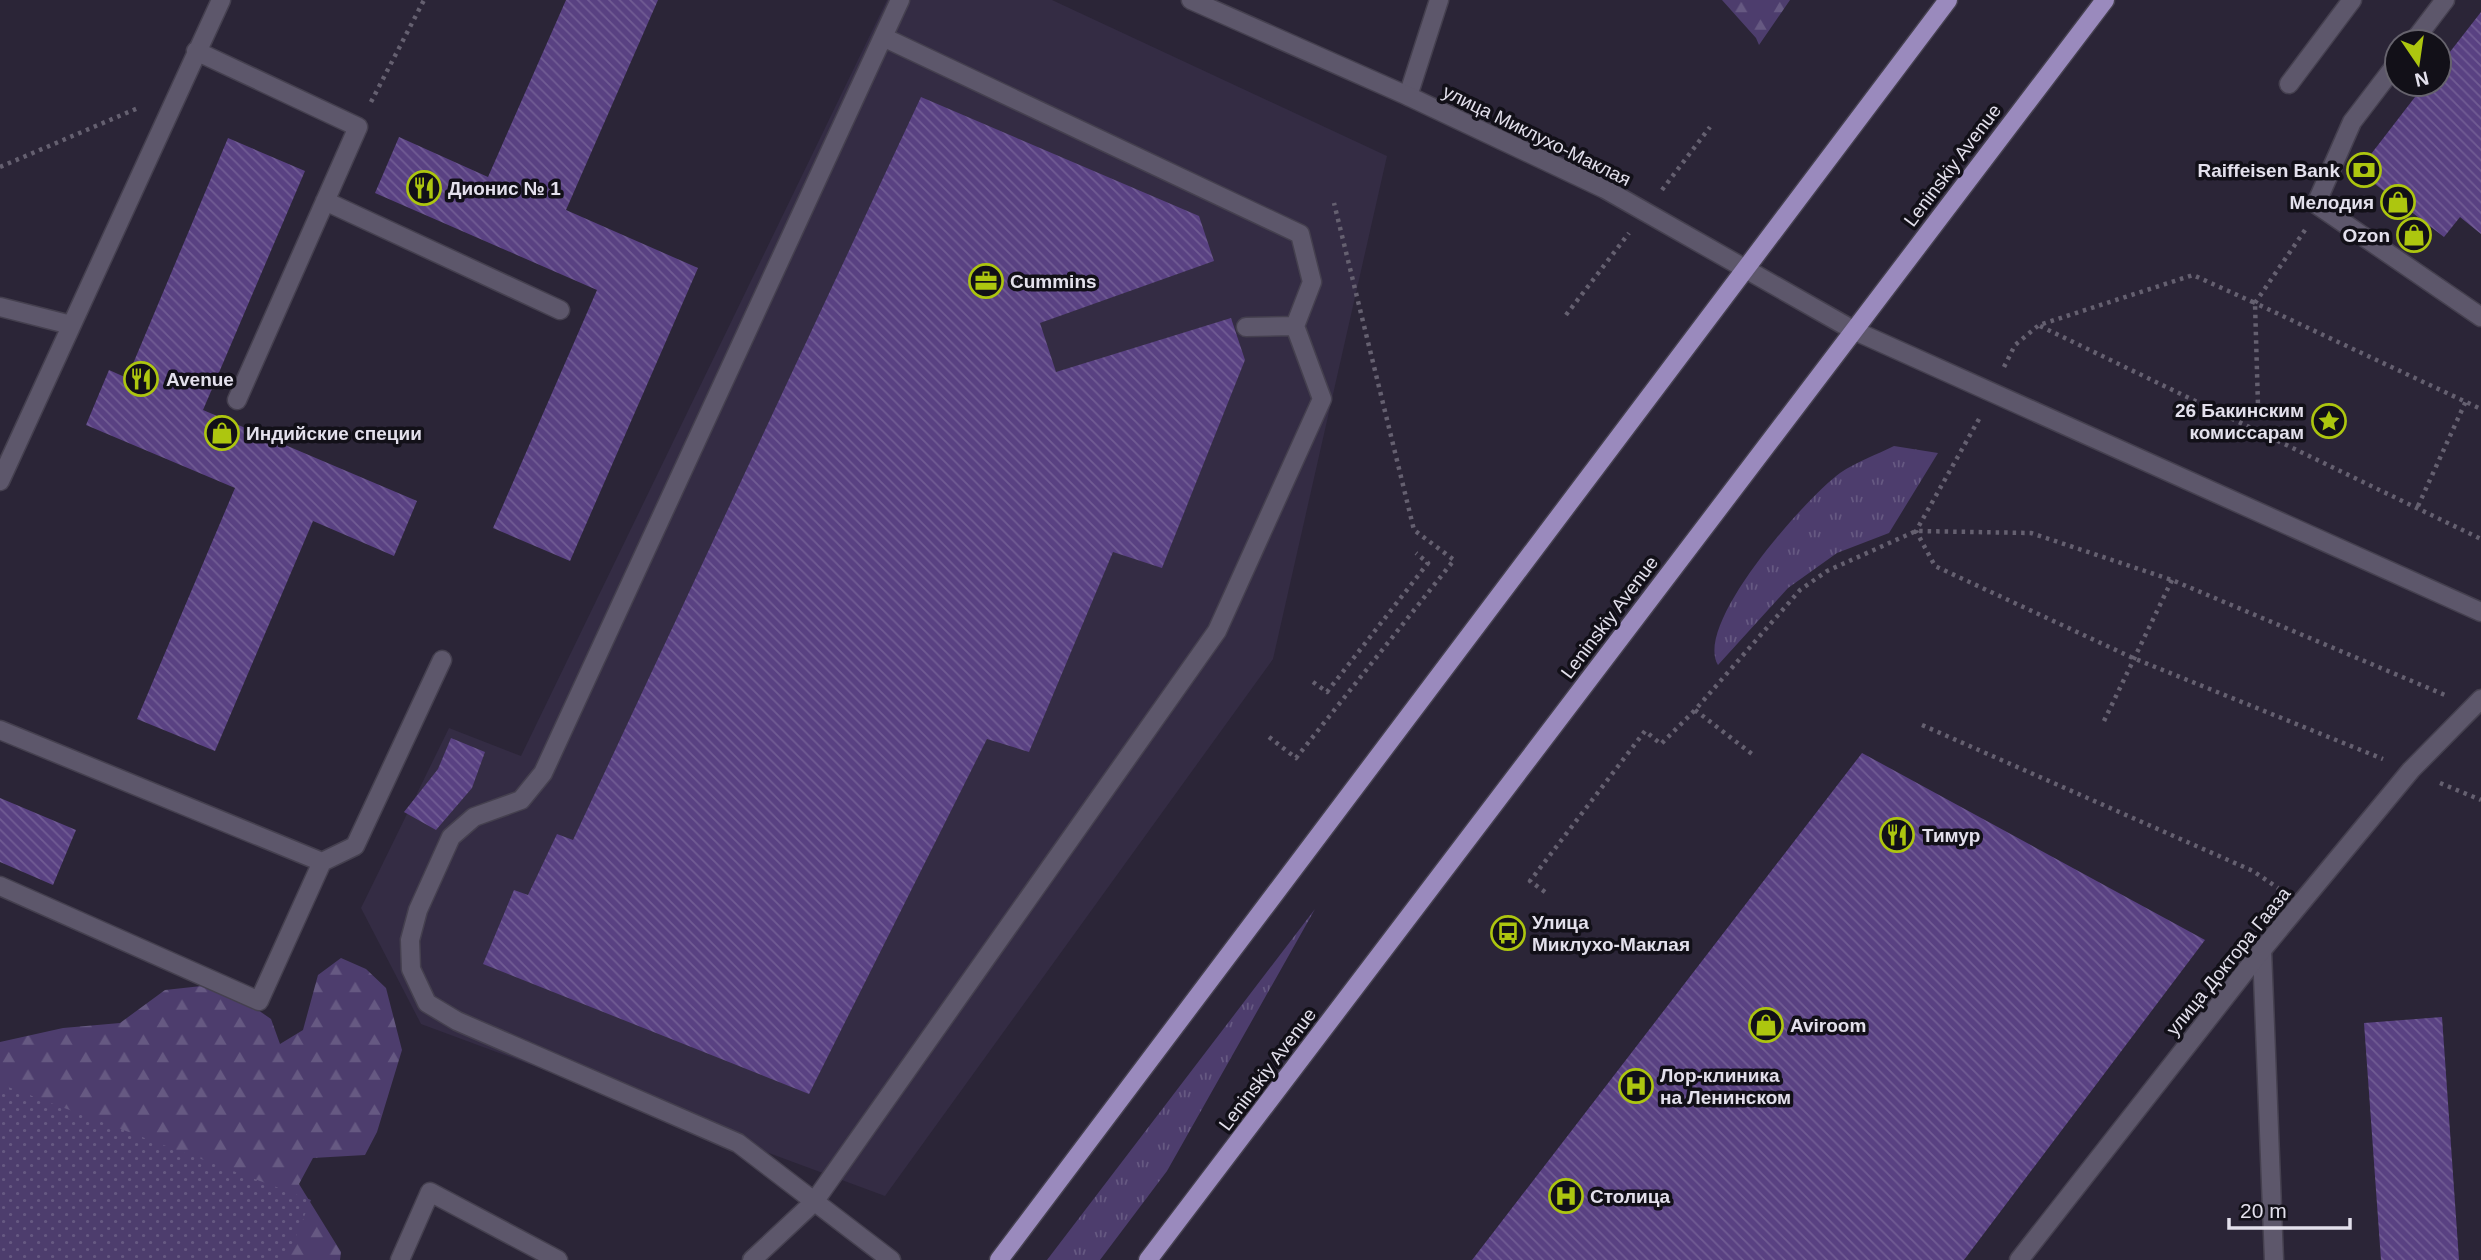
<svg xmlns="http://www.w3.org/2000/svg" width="2481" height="1260" viewBox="0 0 2481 1260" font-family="Arial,sans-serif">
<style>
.built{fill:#342c44}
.grass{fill:url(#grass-tufts)}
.forest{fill:url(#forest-firs)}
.park{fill:url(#park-dots)}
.building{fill:url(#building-back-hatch)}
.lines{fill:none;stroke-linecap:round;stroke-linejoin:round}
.lane-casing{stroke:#45404f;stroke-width:21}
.street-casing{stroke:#45404f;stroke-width:21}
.secondary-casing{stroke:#45404f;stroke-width:21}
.primary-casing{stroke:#45404f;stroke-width:21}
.path{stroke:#656070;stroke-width:4.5;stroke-dasharray:3.5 5;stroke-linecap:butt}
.lane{stroke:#5d576b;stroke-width:18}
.street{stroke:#5d576b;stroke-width:18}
.secondary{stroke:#5d576b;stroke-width:18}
.primary{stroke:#9a8abd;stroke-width:18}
.labels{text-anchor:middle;stroke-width:7;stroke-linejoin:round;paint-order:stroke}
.street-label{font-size:19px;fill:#e3e0ec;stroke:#121018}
.poi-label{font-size:19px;font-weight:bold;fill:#e3e0ec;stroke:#121018;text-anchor:start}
</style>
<defs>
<pattern id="grass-tufts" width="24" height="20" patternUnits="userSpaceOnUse" patternTransform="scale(1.75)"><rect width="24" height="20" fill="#4d3d6d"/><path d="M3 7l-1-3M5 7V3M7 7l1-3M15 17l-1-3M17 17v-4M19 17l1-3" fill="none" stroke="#665982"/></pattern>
<pattern id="forest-firs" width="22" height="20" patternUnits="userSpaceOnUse" patternTransform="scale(1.75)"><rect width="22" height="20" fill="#4d3d6d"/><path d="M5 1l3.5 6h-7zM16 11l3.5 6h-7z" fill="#665982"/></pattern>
<pattern id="park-dots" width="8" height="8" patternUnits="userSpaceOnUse" patternTransform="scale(1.75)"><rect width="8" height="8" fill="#4d3d6d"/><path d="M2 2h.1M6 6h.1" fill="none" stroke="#665982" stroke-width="1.8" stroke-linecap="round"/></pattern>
<pattern id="building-back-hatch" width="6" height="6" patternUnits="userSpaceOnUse" patternTransform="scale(1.75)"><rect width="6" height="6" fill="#594182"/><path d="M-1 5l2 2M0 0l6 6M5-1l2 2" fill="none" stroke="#715c94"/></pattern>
</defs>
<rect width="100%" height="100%" fill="#2b2537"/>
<path class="built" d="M 887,0 L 1052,0 L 1387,156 L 1273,659 L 885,1196 L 421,1024 L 361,908 L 449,728 L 521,756 Z"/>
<path class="grass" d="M 1894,446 L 1938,453 L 1889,533 L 1837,553 L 1788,588 L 1718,665 C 1693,624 1806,498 1840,473 C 1856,462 1876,455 1894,446 Z
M 1315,909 L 1167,1171 L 1100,1260 L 1047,1260 Z"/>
<path class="forest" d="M 1722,0 L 1790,0 L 1759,45 L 1756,38 Z
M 341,958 L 366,969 L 386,988 L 402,1050 L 377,1132 L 365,1155 L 313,1158 L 299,1184 L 341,1252 L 340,1260 L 0,1260 L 0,1042 L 63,1028 L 120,1023 L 165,990 L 220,984 L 271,1019 L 280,1044 L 303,1030 L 318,975 Z"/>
<path class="park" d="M 0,1084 L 311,1200 L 286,1260 L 0,1260 Z"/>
<path class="building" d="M 566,0 L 658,0 L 566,210 L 698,268 L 570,561 L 493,528 L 597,290 L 375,193 L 399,137 L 488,177 Z
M 2481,12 L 2481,234 L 2460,217 L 2444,237 L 2358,171 L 2425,84 L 2439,84 L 2439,66 Z
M 921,97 L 1199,216 L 1214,261 L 1040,323 L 1056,372 L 1231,318 L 1245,360 L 1162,568 L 1113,552 L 1029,752 L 987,739 L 809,1094 L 483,964 L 514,890 L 528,895 L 557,834 L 573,840 Z
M 228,138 L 305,171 L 203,410 L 417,501 L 394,556 L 313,521 L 215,751 L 137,719 L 235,488 L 86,425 L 109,370 L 127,378 Z
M 451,738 L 485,752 L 472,788 L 436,830 L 404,812 L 438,769 Z
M 1862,753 L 2205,940 L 1964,1260 L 1472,1260 Z
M 0,798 L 76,830 L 53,885 L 0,862 Z
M 2442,1017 L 2459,1260 L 2381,1260 L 2364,1023 Z"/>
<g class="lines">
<g class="lane-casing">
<path id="lane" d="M 883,37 L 1300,234 L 1312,282 L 1295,326 L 1246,327
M 2413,42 L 2445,0
M 196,51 L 358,127 L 237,400
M 2397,63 L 2352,122 L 2316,204 L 2481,317
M 2289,84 L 2352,0
M 1408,96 L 1439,0
M 325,201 L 560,310
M 0,307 L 71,325
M 0,481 L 221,0
M 0,730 L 322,862 L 355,846 L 442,660
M 0,886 L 259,1001 L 322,862
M 2262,950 L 2274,1260
M 400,1260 L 430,1192 L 558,1260
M 752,1260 L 814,1202 L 1217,631 L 1322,399 L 1295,326
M 891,1260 L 738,1143 L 457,1021 L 427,1003 L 411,969 L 410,940 L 418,910 L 451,837 L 474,817 L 521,800 L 543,773 L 900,0"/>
</g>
<g class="street-casing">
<path id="street" d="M 2019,1260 L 2262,950 L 2411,770 L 2481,699"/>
</g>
<g class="secondary-casing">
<path id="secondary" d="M 1191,0 L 1408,96 L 1605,189 L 1853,330 L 2481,612"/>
</g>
<g class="primary-casing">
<path id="primary" d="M 999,1260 L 1948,0
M 1148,1260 L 2105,0"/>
</g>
<path class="path" d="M 371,102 L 424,0
M 0,167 L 138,108
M 1662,190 L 1710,127
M 2305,230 L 2255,303 L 2481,409
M 1566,315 L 1629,233
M 2040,326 L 2481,539
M 2004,367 L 2015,345 L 2039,325 L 2193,275 L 2255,303 L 2258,406
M 1979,419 L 1916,531 L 1935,566 L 2133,658 L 2383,759
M 2418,506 L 2466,401
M 1313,682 L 1327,692 L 1428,563 L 1416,553
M 1695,710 L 1752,754
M 2104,721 L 2172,580
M 1922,725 L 2253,871 L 2278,888
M 1269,737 L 1296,758 L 1454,560 L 1414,530 L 1334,203
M 2440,783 L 2481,800
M 1545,892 L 1530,881 L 1645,731 L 1661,744 L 1695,710 L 1800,590 L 1827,571 L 1916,531 L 2031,533 L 2172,580 L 2445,695"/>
<use href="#lane" class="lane"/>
<use href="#street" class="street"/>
<use href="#secondary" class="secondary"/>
<use href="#primary" class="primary"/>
</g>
<defs>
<g id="bank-ring" transform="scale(1.75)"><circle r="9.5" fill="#121018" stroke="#adc60f" stroke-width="1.5"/><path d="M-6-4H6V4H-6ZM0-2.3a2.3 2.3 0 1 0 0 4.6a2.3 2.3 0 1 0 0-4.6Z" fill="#adc60f"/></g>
<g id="restaurant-ring" transform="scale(1.75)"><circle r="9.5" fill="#121018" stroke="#adc60f" stroke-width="1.5"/><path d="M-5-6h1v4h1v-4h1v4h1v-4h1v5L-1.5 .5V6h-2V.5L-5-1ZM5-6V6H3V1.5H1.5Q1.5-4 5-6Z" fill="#adc60f"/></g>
<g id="shop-ring" transform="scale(1.75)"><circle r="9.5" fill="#121018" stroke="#adc60f" stroke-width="1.5"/><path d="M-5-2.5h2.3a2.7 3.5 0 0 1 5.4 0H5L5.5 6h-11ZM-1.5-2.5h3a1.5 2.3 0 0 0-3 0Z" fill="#adc60f"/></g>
<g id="office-ring" transform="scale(1.75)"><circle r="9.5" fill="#121018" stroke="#adc60f" stroke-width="1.5"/><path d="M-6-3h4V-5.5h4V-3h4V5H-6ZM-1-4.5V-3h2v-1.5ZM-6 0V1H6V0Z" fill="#adc60f"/></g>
<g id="sight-ring" transform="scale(1.75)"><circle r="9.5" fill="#121018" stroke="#adc60f" stroke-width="1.5"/><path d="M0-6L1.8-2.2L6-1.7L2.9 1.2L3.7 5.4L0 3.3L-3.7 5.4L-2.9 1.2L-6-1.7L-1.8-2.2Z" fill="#adc60f"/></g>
<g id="bus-ring" transform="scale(1.75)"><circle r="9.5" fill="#121018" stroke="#adc60f" stroke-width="1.5"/><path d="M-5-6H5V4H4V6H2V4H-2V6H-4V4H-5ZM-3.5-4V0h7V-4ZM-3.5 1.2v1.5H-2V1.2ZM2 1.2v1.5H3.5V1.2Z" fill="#adc60f"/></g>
<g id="hospital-ring" transform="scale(1.75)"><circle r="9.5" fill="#121018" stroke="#adc60f" stroke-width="1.5"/><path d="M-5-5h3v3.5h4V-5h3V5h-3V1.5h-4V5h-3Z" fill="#adc60f"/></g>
</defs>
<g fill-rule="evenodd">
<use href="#bank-ring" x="2364" y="170"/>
<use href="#restaurant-ring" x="424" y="188"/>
<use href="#shop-ring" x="2398" y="202"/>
<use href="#shop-ring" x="2414" y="235"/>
<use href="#office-ring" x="986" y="281"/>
<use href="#restaurant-ring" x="141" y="379"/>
<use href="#sight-ring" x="2329" y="421"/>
<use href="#shop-ring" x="222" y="433"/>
<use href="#restaurant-ring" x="1897" y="835"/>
<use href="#bus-ring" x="1508" y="933"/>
<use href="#shop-ring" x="1766" y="1025"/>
<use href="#hospital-ring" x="1636" y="1086"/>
<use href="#hospital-ring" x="1566" y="1196"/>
</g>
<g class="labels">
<g class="street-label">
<text transform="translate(1537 135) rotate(26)" y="7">улица Миклухо-Маклая</text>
<text transform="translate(1952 165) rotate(-53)" y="7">Leninskiy Avenue</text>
<text transform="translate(1609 617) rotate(-53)" y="7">Leninskiy Avenue</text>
<text transform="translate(2228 961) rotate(-51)" y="7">улица Доктора Гааза</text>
<text transform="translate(1267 1069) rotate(-53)" y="7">Leninskiy Avenue</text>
</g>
<g class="poi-label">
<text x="2340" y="177" text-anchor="end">Raiffeisen Bank</text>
<text x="448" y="195">Дионис № 1</text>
<text x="2374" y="209" text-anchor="end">Мелодия</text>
<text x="2390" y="242" text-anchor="end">Ozon</text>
<text x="1010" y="288">Cummins</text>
<text x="166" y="386">Avenue</text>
<text x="2304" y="417" text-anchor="end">26 Бакинским<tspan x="2304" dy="22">комиссарам</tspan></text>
<text x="246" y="440">Индийские специи</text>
<text x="1922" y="842">Тимур</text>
<text x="1532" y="929">Улица<tspan x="1532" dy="22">Миклухо-Маклая</tspan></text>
<text x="1790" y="1032">Aviroom</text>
<text x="1660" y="1082">Лор-клиника<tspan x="1660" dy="22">на Ленинском</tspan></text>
<text x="1590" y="1203">Столица</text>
</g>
</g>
<g transform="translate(2418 63) rotate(167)"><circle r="33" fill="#121018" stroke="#66636d" stroke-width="2"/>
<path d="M0-5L12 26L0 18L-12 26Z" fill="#adc60f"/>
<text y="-10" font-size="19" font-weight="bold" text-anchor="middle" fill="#e3e0ec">N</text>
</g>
<path d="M2229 1218v10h121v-10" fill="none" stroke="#e3e0ec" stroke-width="3.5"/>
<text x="2240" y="1218" font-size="21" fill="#e3e0ec" stroke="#121018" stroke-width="5" paint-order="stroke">20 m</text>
</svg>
